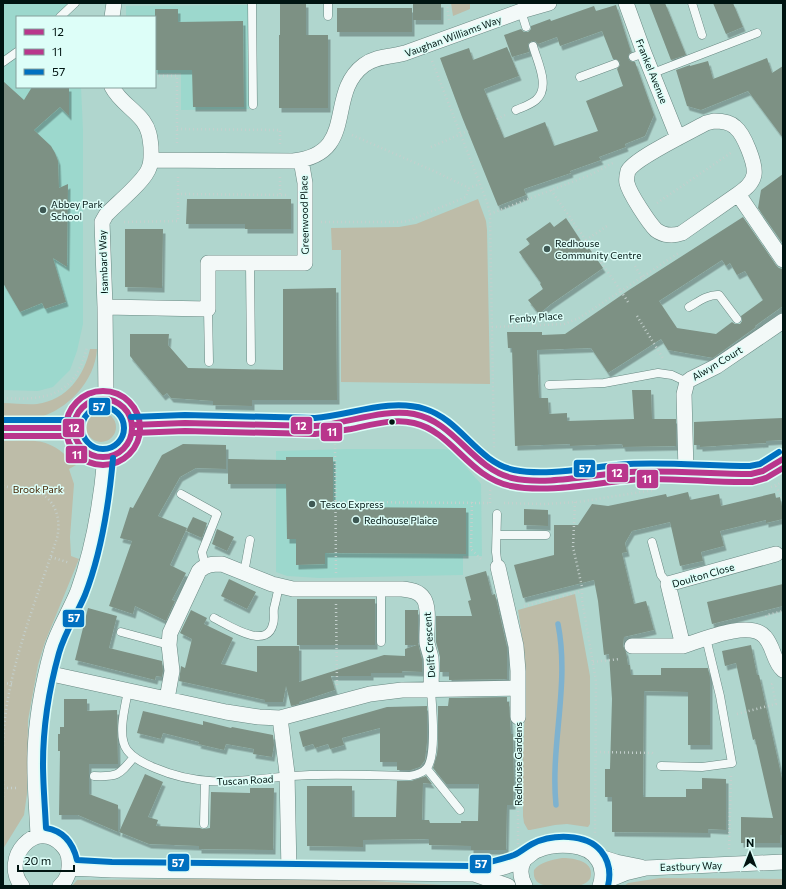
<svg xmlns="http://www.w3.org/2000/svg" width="786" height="889" viewBox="0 0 786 889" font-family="Commissioner,sans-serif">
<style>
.built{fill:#9cd8cd}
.green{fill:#bdbca8}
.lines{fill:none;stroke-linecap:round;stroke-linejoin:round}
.stream{stroke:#7eb2cf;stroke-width:5.5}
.building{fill:#7d9184;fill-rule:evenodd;filter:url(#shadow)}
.service-casing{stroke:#688882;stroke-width:9}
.minor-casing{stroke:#688882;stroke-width:16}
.path{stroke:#c4d0cd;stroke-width:2.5;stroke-dasharray:1 3;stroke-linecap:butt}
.service{stroke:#f3f9f8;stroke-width:8}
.minor{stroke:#f3f9f8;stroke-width:15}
.bus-1-casing{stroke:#ddfef8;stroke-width:9}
.bus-2-casing{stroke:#ddfef8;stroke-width:9}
.bus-3-casing{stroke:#ddfef8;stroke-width:9}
.bus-1{stroke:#b9368c;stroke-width:6}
.bus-2{stroke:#b9368c;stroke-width:6}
.bus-3{stroke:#0070c0;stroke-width:6}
.poi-dot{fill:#3e5853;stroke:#ddfef8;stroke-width:1.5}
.bus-dot{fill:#001411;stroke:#ddfef8;stroke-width:1.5}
.labels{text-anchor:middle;stroke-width:3;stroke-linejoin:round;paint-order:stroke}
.street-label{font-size:10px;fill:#001411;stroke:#ddfef8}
.poi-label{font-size:10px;fill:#001411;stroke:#ddfef8;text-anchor:start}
.park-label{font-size:10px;fill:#452300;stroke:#ddfef8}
.line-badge{stroke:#ddfef8;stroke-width:1.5}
.badge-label{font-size:11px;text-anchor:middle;font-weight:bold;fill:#fff}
</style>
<defs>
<filter id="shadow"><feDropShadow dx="2.5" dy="4.5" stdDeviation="0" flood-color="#0004"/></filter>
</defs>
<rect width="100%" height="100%" fill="#b0d6ce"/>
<path class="built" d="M 3,3 L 66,3 L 71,17 L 17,17 L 17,87 L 81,87 L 83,130 L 83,324 L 77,351 L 70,370 L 53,387 L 38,391 L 3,390 Z
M 250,5 L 249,109 L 181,110 L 181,73 L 155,73 L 155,17 L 126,17 L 126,6 Z
M 348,449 L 443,449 L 451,450 L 481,484 L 482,556 L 463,556 L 463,575 L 319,578 L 287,576 L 276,572 L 276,451 Z"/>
<path class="green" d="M 451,3 L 470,3 L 470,9 L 453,16 Z
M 478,199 L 486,221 L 487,230 L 490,384 L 341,382 L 341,250 L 332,250 L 331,228 L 399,227 L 416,224 Z
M 90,349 L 97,349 C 95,381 68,410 37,418 C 26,420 14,419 3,419 L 3,403 C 14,403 26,405 37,404 C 67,400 84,376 90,349 Z
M86 427a15 15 0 1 1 30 0a15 15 0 1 1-30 0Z
M 3,441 C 16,441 37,439 48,444 C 59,448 68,457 76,465 L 69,469 L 74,484 L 70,537 L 71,556 L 79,559 L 45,642 L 38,665 L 28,720 L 27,794 L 24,815 L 3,849 Z
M 575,594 L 590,676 L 590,824 L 588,827 L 567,824 L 555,825 L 530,830 L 528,830 L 524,823 L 523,816 L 523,751 L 526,688 L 525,657 L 518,610 Z
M 562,858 C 571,858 592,860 591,874 C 591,877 590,880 587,882 C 579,888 569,886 560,886 C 548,886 532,887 534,870 C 540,862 552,860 562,858 Z
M 323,878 L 460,886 L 72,886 L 77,880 Z
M 660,878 L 783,879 L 783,886 L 624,886 L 628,883 Z"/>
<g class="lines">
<path class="stream" d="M 556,805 C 550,745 570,685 558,624"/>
</g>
<path class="building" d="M 280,3 L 306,3 L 306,35 L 328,35 L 328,108 L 279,108 L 279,35 L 280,35 Z
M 413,3 L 441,3 L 441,20 L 413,20 Z
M 649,3 L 665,3 L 686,55 L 671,60 Z
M 713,3 L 733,3 L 743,27 L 726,34 Z
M 616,5 L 631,52 L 629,54 L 628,58 L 630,61 L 635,62 L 654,115 L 645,136 L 625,144 L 626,147 L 599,157 L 601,160 L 570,171 L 571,173 L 524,189 L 526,195 L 498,206 L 462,117 L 440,58 L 469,48 L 473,60 L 507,47 L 519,76 L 484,89 L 504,138 L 545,122 L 554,146 L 598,131 L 586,101 L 623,86 L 617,69 L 620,65 L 620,62 L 616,59 L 613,59 L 602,31 L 560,46 L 557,37 L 538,44 L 535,41 L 532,41 L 528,44 L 529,52 L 512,57 L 504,35 L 521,29 L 524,32 L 528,32 L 531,29 L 531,26 L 550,19 L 551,21 L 594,6 L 596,11 Z
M 337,8 L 412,8 L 412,32 L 337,32 Z
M 155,9 L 178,9 L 178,22 L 243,21 L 244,107 L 193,107 L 192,70 L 155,70 Z
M 767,58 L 772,73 L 783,66 L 783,138 L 748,91 L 701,110 L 687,106 L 676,70 L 690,65 L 690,66 L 708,61 L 713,79 Z
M 3,81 L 24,100 L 32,87 L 69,87 L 69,116 L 60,107 L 34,130 L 51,146 L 55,153 L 58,161 L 59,188 L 68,184 L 67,267 L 53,258 L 66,302 L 45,309 L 42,303 L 20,312 L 3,283 Z
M 783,174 L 783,244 L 758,208 L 761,190 Z
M 187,199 L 291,199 L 291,229 L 245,229 L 245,224 L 186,224 Z
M 743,217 L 776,265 L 779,268 L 783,269 L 783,306 L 755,326 L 756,327 L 713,358 L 668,350 L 661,339 L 608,373 L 591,348 L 537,350 L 539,398 L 548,398 L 549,414 L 567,413 L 567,421 L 634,419 L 632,390 L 651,390 L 652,419 L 676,419 L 676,446 L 623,447 L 622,444 L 570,446 L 570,444 L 515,446 L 512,348 L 508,348 L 507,332 L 542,332 L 542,335 L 565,334 L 629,290 ZM 722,260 L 726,266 L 730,263 L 737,275 L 745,271 L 763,300 L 741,316 L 742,321 L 740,324 L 735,324 L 732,322 L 716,334 L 677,328 L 659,301 Z
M 566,218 L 587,250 L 589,248 L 603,268 L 551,304 L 539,314 L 528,300 L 543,289 L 540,284 L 541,283 L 519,252 L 530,244 L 526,239 L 550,222 L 554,227 Z
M 125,229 L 163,229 L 162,288 L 125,287 Z
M 336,288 L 337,400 L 252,400 L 252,406 L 213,405 L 213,401 L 171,398 L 167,393 L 163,396 L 130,356 L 130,334 L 169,334 L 168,345 L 188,368 L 283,370 L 283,289 Z
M 783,418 L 783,440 L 766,441 L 766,443 L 700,447 L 700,445 L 694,445 L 694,422 Z
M 183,444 L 226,445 L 226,469 L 196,468 L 180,477 L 158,516 L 187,528 L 170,565 L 186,573 L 172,600 L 175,601 L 166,621 L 135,606 L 133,614 L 109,606 L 132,541 L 120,538 L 130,507 L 133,508 L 162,455 Z
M 286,457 L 333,457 L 333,507 L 466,508 L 466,554 L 325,553 L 325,564 L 296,565 L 296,539 L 287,539 L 286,484 L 228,484 L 228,459 L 286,460 Z
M 688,492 L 690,500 L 719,494 L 721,506 L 775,493 L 776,498 L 780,497 L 783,511 L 783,519 L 766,523 L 766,520 L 720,531 L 724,546 L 701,552 L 703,561 L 680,566 L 670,522 L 632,531 L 625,543 L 627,552 L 622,553 L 634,604 L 646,601 L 654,630 L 624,637 L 623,646 L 626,652 L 628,665 L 630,665 L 631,675 L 661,675 L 661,668 L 708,668 L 710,677 L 710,745 L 688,745 L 688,692 L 644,691 L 643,797 L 686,797 L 686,789 L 702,789 L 702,778 L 726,779 L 726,830 L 708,829 L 708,833 L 612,832 L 612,797 L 605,797 L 605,769 L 610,769 L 612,699 L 609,654 L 604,655 L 598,601 L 594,580 L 523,598 L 514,565 L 554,555 L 554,525 L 578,525 L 592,504 L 608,506 L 666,494 L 667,497 Z
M 524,509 L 548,510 L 548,526 L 524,525 Z
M 193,517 L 207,523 L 202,538 L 186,531 Z
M 217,529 L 234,537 L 227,551 L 212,544 Z
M 486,571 L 492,595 L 495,594 L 507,647 L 507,679 L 449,680 L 449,672 L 440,672 L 440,657 L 436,642 L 436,616 L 472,616 L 468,601 L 471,600 L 465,577 Z
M 229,579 L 256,592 L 247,609 L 221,596 Z
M 783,584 L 783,606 L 712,624 L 707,602 Z
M 297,599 L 375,599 L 375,645 L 297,645 Z
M 88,608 L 117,616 L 109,648 L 162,661 L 163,671 L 162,677 L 156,676 L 155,680 L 75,660 Z
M 191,610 L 207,618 L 204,624 L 233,638 L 221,664 L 257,672 L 257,646 L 299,646 L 299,682 L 384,655 L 405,656 L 405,649 L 417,645 L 405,645 L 405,610 L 418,610 L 418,643 L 422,659 L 422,672 L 402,671 L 402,673 L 371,673 L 371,676 L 331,676 L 335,690 L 299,702 L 299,704 L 291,706 L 286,686 L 283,702 L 265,702 L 265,700 L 179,681 L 181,666 L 185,668 L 192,639 L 180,633 Z
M 751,645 L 757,675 L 759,675 L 783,783 L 783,835 L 780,835 L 780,843 L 741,843 L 741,817 L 773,818 L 755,739 L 753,740 L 736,663 L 725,666 L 722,651 Z
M 507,697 L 507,702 L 509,702 L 511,734 L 513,734 L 514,786 L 513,805 L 507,805 L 506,850 L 471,850 L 471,846 L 429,845 L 429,839 L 363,840 L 363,847 L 307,846 L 307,786 L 352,786 L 352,817 L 396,817 L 397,781 L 411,781 L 426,776 L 432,784 L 423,783 L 422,820 L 429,820 L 430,823 L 461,823 L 461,821 L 478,821 L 479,784 L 446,784 L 433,768 L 437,754 L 438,743 L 438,706 L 448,706 L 449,698 Z
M 64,699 L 87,699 L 87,711 L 117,710 L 118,764 L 89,764 L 89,794 L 118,805 L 118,832 L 78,815 L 59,815 L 60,751 L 58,751 L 58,734 L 60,734 L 60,727 L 64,727 Z
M 427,706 L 427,742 L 425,760 L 420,767 L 411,770 L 397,770 L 397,762 L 380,762 L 380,728 L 342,738 L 344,745 L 330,749 L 328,744 L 315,748 L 313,744 L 303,747 L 299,732 L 387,707 Z
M 143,711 L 203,725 L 203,721 L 231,728 L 232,727 L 273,735 L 274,745 L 272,757 L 253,754 L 254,749 L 226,744 L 224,750 L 198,744 L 199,742 L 163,733 L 161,739 L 137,733 Z
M 145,774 L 163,782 L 148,817 L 158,820 L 156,826 L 200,828 L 203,829 L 210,828 L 211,792 L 250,793 L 250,788 L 274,788 L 273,850 L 199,849 L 199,846 L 149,844 L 119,832 Z"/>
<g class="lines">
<g class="service-casing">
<path id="service" d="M 252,3 L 253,105
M 328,3 L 328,16
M 692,3 L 702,35
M 521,11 L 526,27
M 60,17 L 75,3
M 633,57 L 644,53
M 3,62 L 17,52
M 653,73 L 757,33
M 580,77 L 615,64
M 516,110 C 523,107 530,105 536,100 C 551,87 537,61 533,46
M 250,263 L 251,361
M 689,307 C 698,302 708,294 719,295 L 737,319
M 208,309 L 209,362
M 549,385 L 604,383 L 658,373 L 672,375 L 687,382
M 181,494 L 217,514 L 202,552 L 205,566
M 497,514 L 496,552 L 498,567
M 497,535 L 546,535
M 652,542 L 661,575 L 668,584
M 244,573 L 250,540
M 381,589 L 381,642
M 214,618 C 228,625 267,651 273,624 C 275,619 273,613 274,608 C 276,601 277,594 279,587
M 121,632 L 169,645
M 128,691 C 125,707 117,736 127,750 C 134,759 145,764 155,768 C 211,792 253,777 310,775 C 343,774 377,775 410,776 C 416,775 423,773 427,768 C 437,755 432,707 431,690
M 661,766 L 702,767 L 732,763 L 720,696 L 706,638
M 427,769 L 460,810
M 94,776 C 118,777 119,775 134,757
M 204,824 L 205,781"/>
</g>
<g class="minor-casing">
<path id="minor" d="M 626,3 L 644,53 L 678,138
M 112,17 L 114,3
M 714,121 C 721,121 730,122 735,127 C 744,134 756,164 754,175 C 752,184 745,189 738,194 L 682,233 C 674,236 664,236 656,230 C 649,223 629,193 627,183 C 626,180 627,175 628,171 C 635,158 690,132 706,123 Z
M 151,160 L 293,161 C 359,154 325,94 364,65 C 376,56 391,57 405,53 L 521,11 L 549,3
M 738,194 L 783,260
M 105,307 L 208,309 L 208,263 L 305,263 L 305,183 L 301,160
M 106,398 L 105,307 L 102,222 L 106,215 C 116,204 145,181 149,168 C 152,161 151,154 151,147 C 150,137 149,129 143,121 C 134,109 119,101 112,87
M74 428a29 29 0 1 1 58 0a29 29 0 1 1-58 0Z
M 132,425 C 179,420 227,425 274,425 C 296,426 318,427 339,423 C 367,419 396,407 424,417 C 460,430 474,472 513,478 C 549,484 592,474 629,472 C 670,469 711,475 751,474 L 763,471 L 783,459
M 3,428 L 73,428
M 686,472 L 684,394 L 687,382 L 691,379 L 717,366 L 783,321
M 776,554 L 668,584 L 683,646 C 702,640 750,619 765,637 C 774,647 773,661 783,670
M 498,567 L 516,646 L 518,671 L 518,717
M 632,646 L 683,646
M 47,673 L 226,712 L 259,717 L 280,718 L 370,694 L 402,690 L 518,688
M 167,699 L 172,671 L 169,645 L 170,633 L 199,571 C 206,564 213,564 222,564 L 272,584 L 293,589 L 402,589 C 411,590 419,591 424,599 C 430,609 426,631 427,643 C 428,648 430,653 431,658 C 432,669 431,679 431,690
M 280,718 L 287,773 L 289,872
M 38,836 C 37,809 34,781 35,754 C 36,720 43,682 52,649 C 58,629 70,611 78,591 C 94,546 101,504 105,457
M 594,855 L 616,862 L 641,867
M 524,860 C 519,869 520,877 525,886
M 70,868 L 112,870 L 473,874 C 489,871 508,867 523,860 C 529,857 532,852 538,850 C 555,843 587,842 598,860 C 603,867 603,878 600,886
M 474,874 L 508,886
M 601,883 L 625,873 L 646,868 L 783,862
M 22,886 C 0,859 36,817 62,845 C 66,849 69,855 69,861 C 70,871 67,880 60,886"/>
</g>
<path class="path" d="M 447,3 L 449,20
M 432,61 L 487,202 L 490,214 L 494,449
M 155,76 L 177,76 L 177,144
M 497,119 L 505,115
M 177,129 L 280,130 L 280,144
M 352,135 L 436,172 L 469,188 L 480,184
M 431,147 L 468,131
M 178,177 L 178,194
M 280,177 L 280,195
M 657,203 L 732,152
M 490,214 L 590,175 L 613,163
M 124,222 L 178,221 L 178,194 L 289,195
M 321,222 L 401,222 L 408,221 L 466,197 L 469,188
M 586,240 L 607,226
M 635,266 L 642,277
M 628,302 L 621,291 L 680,252
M 637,316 L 664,360
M 492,327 L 564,324 L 579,318 L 621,291 L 551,190
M 3,398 C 47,401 76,395 87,347
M 335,440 L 336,573
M 3,486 L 42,494 C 57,503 61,522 57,538 C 35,604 4,677 3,747
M 776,486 L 783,500
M 771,487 L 783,482
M 335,502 L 489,503
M 472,502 L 471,549 L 483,561
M 575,502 L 573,547 L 582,587 L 582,600 L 596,681 L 595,836
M 490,503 L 490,491 L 491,488
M 504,503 L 545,504 L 578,502 L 654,490
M 51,557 L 70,563
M 336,604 L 337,685
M 524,606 L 582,591
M 766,617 L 767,615 L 783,611
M 593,662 L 620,659
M 3,683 L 12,684
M 737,714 L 776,704 L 772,684 L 773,683
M 596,752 L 652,753 L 654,755
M 3,780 L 3,798
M 3,788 L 19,788
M 518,844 L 518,733
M 729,849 L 731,776"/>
<use href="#service" class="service"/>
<use href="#minor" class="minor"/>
<g class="bus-1-casing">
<path id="bus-1" d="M74 428a29 29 0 1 1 58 0a29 29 0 1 1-58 0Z
M 132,425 L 185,423 L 315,426 C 346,424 384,408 414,414 C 455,422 472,468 512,478 C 547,486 593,474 630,472 C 670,470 711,474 751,474 L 763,471 L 783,459
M 3,428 L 73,428"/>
</g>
<g class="bus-2-casing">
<path id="bus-2" d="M66 428a37 37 0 1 1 74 0a37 37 0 1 1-74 0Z
M 133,433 L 185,431 L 315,434 C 327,433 339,431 351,429 C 371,425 393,418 414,423 C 453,432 468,477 511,486 C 551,494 602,481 643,479 C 680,478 716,483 752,482 L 766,478 L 783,468
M 3,436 L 73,436"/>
</g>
<g class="bus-3-casing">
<path id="bus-3" d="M82 428a21 21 0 1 1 42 0a21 21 0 1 1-42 0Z
M 131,417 L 185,415 L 315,418 C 351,415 389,398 425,409 C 461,420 477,462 514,470 C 550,477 592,466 629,464 C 669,462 710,466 750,466 L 760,464 L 779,452
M 3,420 L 73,420
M 113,458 C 109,504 102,551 85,595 C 77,614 65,632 59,653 C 49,689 43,727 43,764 C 43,785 45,807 46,828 C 64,831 73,843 77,860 L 112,862 L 472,866 C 486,863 501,860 514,855 C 521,852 526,847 532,844 C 552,834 586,833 601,851 C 610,862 611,873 608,886"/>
</g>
<use href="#bus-1" class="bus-1"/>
<use href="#bus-2" class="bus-2"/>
<use href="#bus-3" class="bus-3"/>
</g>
<g class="poi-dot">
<circle cx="43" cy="210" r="4"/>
<circle cx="547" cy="249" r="4"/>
<circle cx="312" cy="504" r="4"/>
<circle cx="356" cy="520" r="4"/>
</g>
<circle class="bus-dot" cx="392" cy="422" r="3.5"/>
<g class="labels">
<g class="street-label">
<text transform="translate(453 36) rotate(-20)" y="4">Vaughan Williams Way</text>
<text transform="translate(652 71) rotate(68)" y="4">Frankel Avenue</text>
<text transform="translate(304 215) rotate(-91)" y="4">Greenwood Place</text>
<text transform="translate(103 262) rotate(-92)" y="4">Isambard Way</text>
<text transform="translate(536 317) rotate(-4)" y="4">Fenby Place</text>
<text transform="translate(717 363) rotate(-31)" y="4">Alwyn Court</text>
<text transform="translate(703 575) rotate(-16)" y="4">Doulton Close</text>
<text transform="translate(429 645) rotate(-94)" y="4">Delft Crescent</text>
<text transform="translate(518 764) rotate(-90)" y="4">Redhouse Gardens</text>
<text transform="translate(245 780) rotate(-3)" y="4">Tuscan Road</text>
<text transform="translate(691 866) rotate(-2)" y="4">Eastbury Way</text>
</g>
<g class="poi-label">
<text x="51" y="208">Abbey Park<tspan x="51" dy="12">School</tspan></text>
<text x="555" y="247">Redhouse<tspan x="555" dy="12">Community Centre</tspan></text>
<text x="320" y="508">Tesco Express</text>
<text x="364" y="524">Redhouse Plaice</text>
</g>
<g class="park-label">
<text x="38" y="493">Brook Park</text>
</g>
</g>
<g class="line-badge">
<rect x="88" y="397" width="23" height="19" rx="4" fill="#0070c0"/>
<rect x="290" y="416" width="23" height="19" rx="4" fill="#b9368c"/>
<rect x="62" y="418" width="23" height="20" rx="4" fill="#b9368c"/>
<rect x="320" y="422" width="23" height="20" rx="4" fill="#b9368c"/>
<rect x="65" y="445" width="23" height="19" rx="4" fill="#b9368c"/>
<rect x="573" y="459" width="23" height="19" rx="4" fill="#0070c0"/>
<rect x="606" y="463" width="23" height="20" rx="4" fill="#b9368c"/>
<rect x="636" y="469" width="23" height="20" rx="4" fill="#b9368c"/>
<rect x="62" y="609" width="23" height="19" rx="4" fill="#0070c0"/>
<rect x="167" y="853" width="23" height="19" rx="4" fill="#0070c0"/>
<rect x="469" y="854" width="23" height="20" rx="4" fill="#0070c0"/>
</g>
<g class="badge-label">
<text x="99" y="411">57</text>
<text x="301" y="430">12</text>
<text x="74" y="432">12</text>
<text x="332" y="436">11</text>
<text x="77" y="459">11</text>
<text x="585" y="473">57</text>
<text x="617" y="477">12</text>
<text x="647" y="483">11</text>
<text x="74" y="622">57</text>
<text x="178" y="867">57</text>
<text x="481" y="868">57</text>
</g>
<rect width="786" height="889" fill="none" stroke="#001411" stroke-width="8"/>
<rect x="16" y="16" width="140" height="72" fill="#ddfef8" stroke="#85a09c"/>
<rect x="24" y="29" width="20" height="6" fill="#b9368c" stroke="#85a09c"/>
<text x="52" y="36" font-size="12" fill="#001411">12</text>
<rect x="24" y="49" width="20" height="6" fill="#b9368c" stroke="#85a09c"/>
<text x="52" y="56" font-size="12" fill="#001411">11</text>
<rect x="24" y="69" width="20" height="6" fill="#0070c0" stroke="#85a09c"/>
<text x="52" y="76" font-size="12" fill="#001411">57</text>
<g transform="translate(750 853)" stroke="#ddfef8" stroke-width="3" paint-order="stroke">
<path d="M0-3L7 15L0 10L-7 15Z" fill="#001411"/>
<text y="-6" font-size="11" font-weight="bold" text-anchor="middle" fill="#001411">N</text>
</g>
<path d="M18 865v6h56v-6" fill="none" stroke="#001411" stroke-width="2"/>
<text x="24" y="865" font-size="12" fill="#001411" stroke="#ddfef8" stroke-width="3" paint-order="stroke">20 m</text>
</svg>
